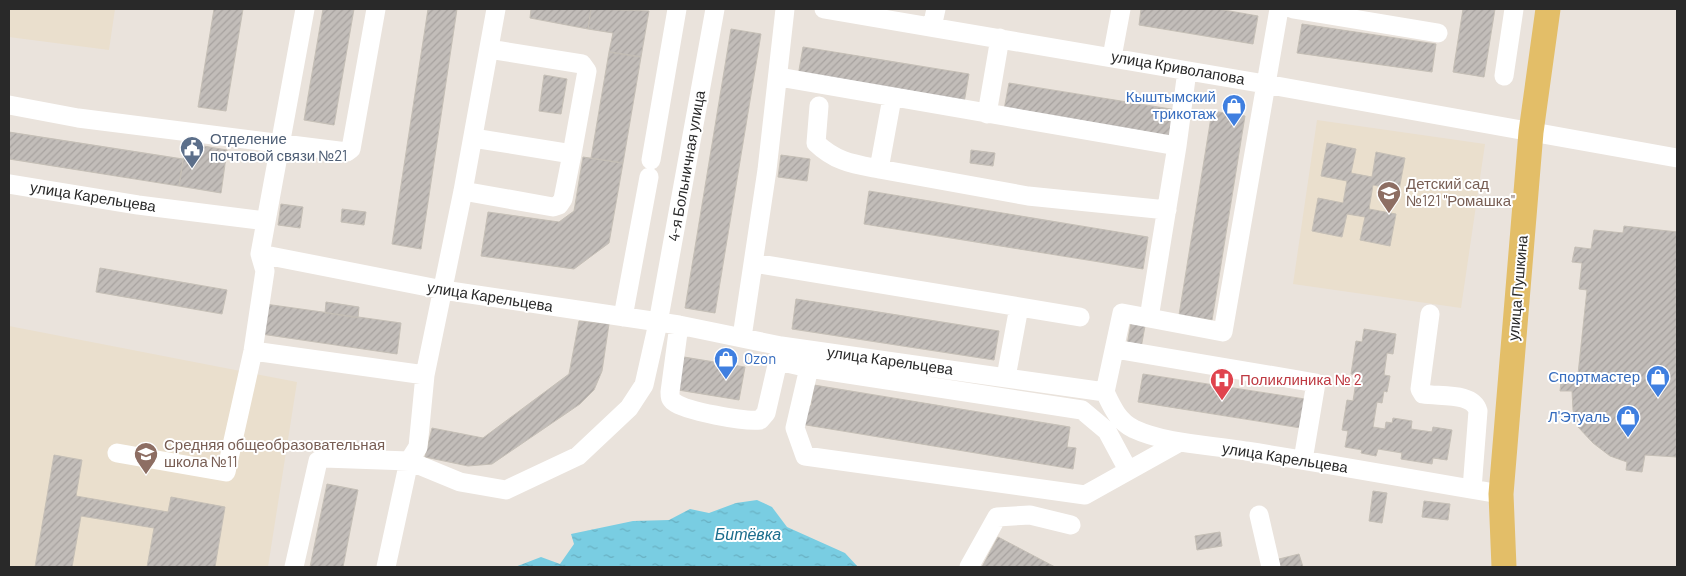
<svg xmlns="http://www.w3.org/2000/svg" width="1686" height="576" viewBox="0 0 1686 576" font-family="Barlow,sans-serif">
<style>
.education{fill:#eadfcd}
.water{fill:url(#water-ripples)}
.building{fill:url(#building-hatch);stroke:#c5bfb6}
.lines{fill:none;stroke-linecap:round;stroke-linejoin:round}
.minor{stroke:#fff;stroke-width:19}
.major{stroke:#e3be68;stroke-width:25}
.labels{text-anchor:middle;stroke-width:4;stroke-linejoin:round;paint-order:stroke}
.street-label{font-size:15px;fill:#292929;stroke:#fff}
.shop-label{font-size:15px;fill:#366cbe;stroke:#fff;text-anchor:end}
.service-label{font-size:15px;fill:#4e5e75;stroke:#fff;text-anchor:start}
.education-label{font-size:15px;fill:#785e54;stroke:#fff;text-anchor:start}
.health-label{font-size:15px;fill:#be3a42;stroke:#fff;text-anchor:start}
.water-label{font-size:16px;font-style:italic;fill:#1a6c8c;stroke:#fff}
</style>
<defs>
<pattern id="water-ripples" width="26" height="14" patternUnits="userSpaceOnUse" patternTransform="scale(1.25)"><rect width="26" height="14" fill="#79cde2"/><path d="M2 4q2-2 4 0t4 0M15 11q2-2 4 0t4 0" fill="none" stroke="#69b0c2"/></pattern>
<pattern id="building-hatch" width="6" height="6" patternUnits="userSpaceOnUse" patternTransform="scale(1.25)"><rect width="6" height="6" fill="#c2bdb9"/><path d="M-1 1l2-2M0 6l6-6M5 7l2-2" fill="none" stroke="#a7a29f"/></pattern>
</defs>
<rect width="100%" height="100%" fill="#eae3dc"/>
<path class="education" d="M 9,9 L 115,9 L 109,50 L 9,37 Z
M 1317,120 L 1485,144 L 1461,308 L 1293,284 Z
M 9,326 L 297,382 L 268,567 L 9,567 Z"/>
<path class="water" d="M 757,500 L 772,507 L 787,527 L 845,553 L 858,567 L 515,567 L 541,557 L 560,564 L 574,544 L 571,534 L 633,521 L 669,520 L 690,509 L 709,513 L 736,503 Z"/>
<path class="building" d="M 214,9 L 243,9 L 226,111 L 198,107 Z
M 323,9 L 354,9 L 334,125 L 304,120 Z
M 428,9 L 457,9 L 421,249 L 392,244 Z
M 531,9 L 591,9 L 588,29 L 530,18 Z
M 591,9 L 649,11 L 641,57 L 609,52 L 613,33 L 588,29 Z
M 1141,9 L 1218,9 L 1258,16 L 1253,44 L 1139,25 Z
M 1463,9 L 1495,9 L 1484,77 L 1453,72 Z
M 1302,24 L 1436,44 L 1432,72 L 1297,53 Z
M 731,29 L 761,34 L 715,313 L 685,308 Z
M 803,47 L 969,74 L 964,103 L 798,76 Z
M 609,52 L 641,57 L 623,163 L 591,158 Z
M 544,75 L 567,79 L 561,114 L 539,111 Z
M 1009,83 L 1177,110 L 1171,143 L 1003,115 Z
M 1212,111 L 1245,116 L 1212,320 L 1179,315 Z
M 9,132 L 183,159 L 179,186 L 9,159 Z
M 186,143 L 227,150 L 221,193 L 179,186 Z
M 1327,143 L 1356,149 L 1351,173 L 1372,177 L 1376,152 L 1405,158 L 1399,190 L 1373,185 L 1369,209 L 1396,214 L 1390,246 L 1360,240 L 1365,217 L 1347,214 L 1342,237 L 1312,231 L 1318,198 L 1343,203 L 1347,181 L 1321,176 Z
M 971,150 L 995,153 L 993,166 L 970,163 Z
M 781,155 L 810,159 L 807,181 L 778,177 Z
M 583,157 L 623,163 L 609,243 L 574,269 L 481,256 L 488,212 L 559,222 L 574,211 Z
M 869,191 L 1148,237 L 1143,269 L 864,224 Z
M 281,204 L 303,207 L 300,228 L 278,225 Z
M 342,209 L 366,212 L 364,225 L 341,222 Z
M 1624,226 L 1677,232 L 1677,457 L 1645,455 L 1642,472 L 1626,470 L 1627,462 L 1610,456 L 1593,443 L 1578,427 L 1573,410 L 1572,391 L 1560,391 L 1562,374 L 1578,374 L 1587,290 L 1579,289 L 1582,263 L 1572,262 L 1575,247 L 1591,249 L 1594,230 L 1623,233 Z
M 100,268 L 227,290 L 222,314 L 96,292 Z
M 796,299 L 999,331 L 994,360 L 792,329 Z
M 326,302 L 359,307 L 358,318 L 325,313 Z
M 265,304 L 401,323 L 397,354 L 261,334 Z
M 579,321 L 609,324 L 602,371 L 594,390 L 580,404 L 492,464 L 468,466 L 425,457 L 432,428 L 483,438 L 569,374 Z
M 1131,323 L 1145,326 L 1141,348 L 1127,345 Z
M 1364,329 L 1396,334 L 1393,354 L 1387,353 L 1384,375 L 1390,376 L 1387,392 L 1384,391 L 1382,403 L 1377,402 L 1373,427 L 1385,429 L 1386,422 L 1392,423 L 1393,418 L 1412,421 L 1411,429 L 1432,432 L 1433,427 L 1452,430 L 1447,460 L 1433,458 L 1432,464 L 1401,459 L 1402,453 L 1378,449 L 1376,456 L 1361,453 L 1362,450 L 1345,447 L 1348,431 L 1342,430 L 1347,400 L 1353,401 L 1357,375 L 1351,374 L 1356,341 L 1362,342 Z
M 684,357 L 745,367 L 739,400 L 678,390 Z
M 1143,374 L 1305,399 L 1301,428 L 1138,402 Z
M 814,385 L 1070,427 L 1067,447 L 1076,448 L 1073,469 L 800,424 L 803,404 L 811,406 Z
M 54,455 L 82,460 L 76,496 L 168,512 L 171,497 L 225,507 L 215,567 L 147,567 L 154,528 L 81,516 L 72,567 L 35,567 Z
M 327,484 L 358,490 L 343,567 L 310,567 Z
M 1373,491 L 1387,493 L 1382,523 L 1369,521 Z
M 1424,501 L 1450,504 L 1448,520 L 1422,517 Z
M 1220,532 L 1222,546 L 1197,550 L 1195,536 Z
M 998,537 L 1055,567 L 982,567 Z
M 1299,554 L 1303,567 L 1277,567 L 1275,560 Z"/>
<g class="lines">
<path class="minor" d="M 824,9 L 1265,84 L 1677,158
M 1293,9 L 1438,33
M 932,27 L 936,9
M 1112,57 L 1121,9
M 1504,76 L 1514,9
M 779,77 L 1177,146
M 892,98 L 879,169 L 1028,196 L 1167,210
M 9,105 L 78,118 L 347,152 L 351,149 L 376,9
M 819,106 L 816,143 C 836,162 853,164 879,169
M 987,114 L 1000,38
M 473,138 L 572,154 L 587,71 L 582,64 L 489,49
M 651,160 L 677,9
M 9,184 L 138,205 L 266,221
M 463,191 L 553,207 L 559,205 L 563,199 L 572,154
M 260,254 L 443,290 L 679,325 L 781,346 L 1105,392
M 754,263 L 1080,317
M 1430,314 L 1420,389 L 1423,394 C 1440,397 1473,392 1478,411 L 1472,489
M 623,317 L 649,177
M 1149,318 L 1223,332 L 1279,9
M 679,325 L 670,392 C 670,397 670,399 674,402 C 685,411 745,422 760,420 L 766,413 L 778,361
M 742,337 L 767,170 L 785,9
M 781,346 L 778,361 L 809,368 L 795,428 L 805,456 L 1085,495 L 1180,442
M 1115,349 L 1316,383 L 1303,460
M 253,351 L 425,375
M 809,368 L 1082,410 L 1107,431 L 1128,470
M 1006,377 L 1019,307
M 1105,392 C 1112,407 1118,421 1134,429 C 1166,444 1212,445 1246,451 C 1331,464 1416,480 1501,494
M 1105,392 L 1122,313 L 1149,318 L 1177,146 L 1187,71
M 117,453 L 226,472 L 253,351 L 265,271 L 260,254 L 305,9
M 1259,515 L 1271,567
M 294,567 L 318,461 L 324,458 L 409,461 L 460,482 L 506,490 L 578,456 L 629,408 L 644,385 L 658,323 L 715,9
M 386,567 L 409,461 L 418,447 L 425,375 L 463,191 L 496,9
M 969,567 L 997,517 L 1030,515 L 1071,525"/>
<path class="major" d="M 1504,567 L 1501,494 L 1531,132 L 1548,9"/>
</g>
<defs>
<g id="shop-pin" transform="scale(1.25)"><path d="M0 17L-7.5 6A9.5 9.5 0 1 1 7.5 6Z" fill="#3f7fe0" stroke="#fff"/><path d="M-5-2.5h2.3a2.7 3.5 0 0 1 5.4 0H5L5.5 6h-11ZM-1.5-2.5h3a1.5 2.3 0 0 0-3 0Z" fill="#fff"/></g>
<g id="civic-pin" transform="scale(1.25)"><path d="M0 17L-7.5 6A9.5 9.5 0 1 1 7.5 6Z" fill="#5c6f8a" stroke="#fff"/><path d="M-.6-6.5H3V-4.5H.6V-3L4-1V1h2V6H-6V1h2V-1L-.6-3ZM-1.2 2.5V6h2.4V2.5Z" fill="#fff"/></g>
<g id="school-pin" transform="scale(1.25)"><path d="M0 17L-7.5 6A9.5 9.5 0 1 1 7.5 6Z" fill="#8d6e63" stroke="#fff"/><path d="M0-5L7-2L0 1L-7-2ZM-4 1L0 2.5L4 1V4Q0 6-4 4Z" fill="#fff"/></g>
<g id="hospital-pin" transform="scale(1.25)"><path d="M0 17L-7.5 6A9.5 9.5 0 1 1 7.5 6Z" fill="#e0444e" stroke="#fff"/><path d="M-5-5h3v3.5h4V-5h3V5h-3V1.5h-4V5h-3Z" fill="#fff"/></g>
</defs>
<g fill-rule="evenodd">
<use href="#shop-pin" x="1234" y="106"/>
<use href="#civic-pin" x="192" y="148"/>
<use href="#school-pin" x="1389" y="193"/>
<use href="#shop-pin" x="726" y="359"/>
<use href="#shop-pin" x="1658" y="377"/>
<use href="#hospital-pin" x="1222" y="380"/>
<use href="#shop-pin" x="1628" y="417"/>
<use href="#school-pin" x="146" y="454"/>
</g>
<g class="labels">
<g class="street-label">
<text transform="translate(1178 68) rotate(10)" y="5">улица Криволапова</text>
<text transform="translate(687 166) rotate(-80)" y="5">4-я Больничная улица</text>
<text transform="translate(93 197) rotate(9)" y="5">улица Карельцева</text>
<text transform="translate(1518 288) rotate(-85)" y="5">улица Пушкина</text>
<text transform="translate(490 297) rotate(9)" y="5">улица Карельцева</text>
<text transform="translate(890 361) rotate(8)" y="5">улица Карельцева</text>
<text transform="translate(1285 458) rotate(9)" y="5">улица Карельцева</text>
</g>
<g class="shop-label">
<text x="1216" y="102">Кыштымский<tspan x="1216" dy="17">трикотаж</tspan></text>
<text x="744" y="364" text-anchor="start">Ozon</text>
<text x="1640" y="382">Спортмастер</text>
<text x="1610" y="422">Л'Этуаль</text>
</g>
<g class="service-label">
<text x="210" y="144">Отделение<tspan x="210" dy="17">почтовой связи №21</tspan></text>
</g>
<g class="education-label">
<text x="1406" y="189">Детский сад<tspan x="1406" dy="17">№121 "Ромашка"</tspan></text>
<text x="164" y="450">Средняя общеобразовательная<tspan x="164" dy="17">школа №11</tspan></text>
</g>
<g class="health-label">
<text x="1240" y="385">Поликлиника № 2</text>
</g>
<g class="water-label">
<text x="748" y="540">Битёвка</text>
</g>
</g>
<rect width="1686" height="576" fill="none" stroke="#292929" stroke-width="20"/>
</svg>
